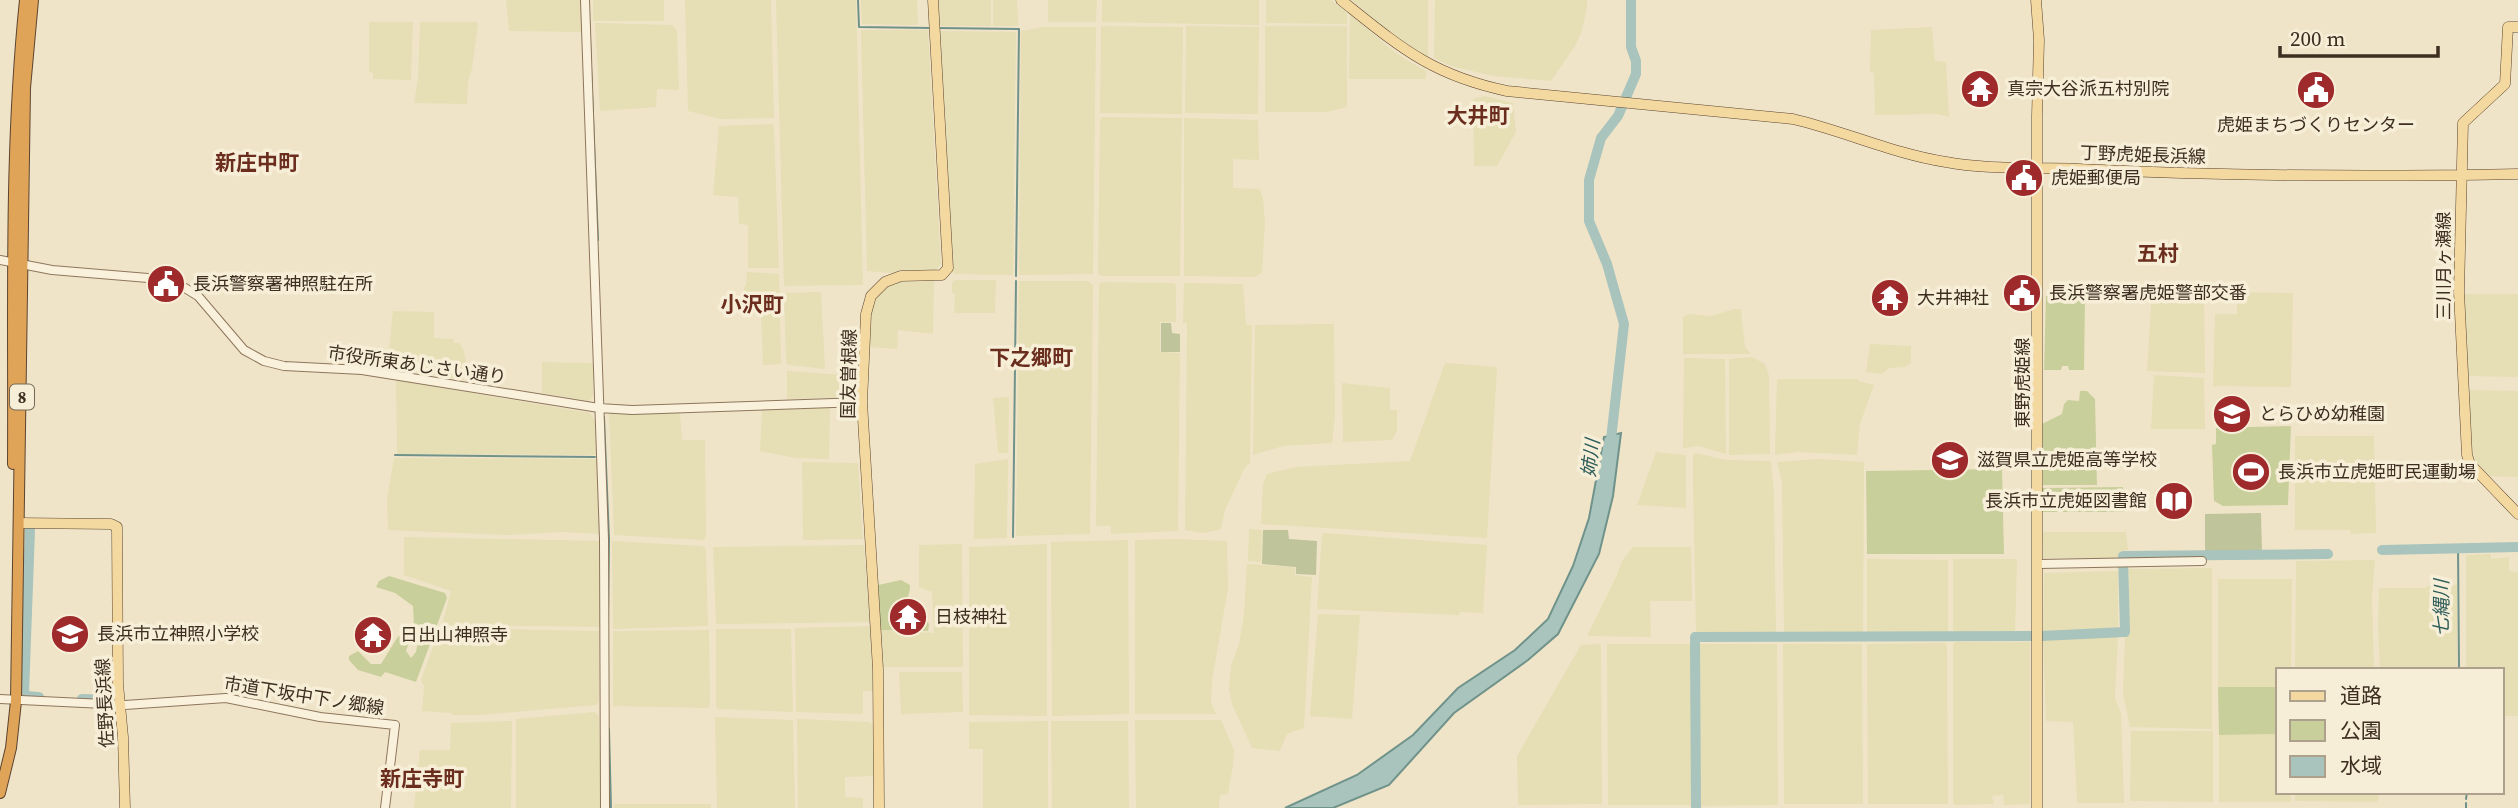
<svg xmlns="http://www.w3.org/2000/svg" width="2518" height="808" viewBox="0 0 2518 808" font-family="'Source Serif 4','Noto Sans JP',serif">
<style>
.farmland{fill:#e6deb5}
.green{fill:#c9cf9b}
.cemetery{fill:#bfc49a}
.water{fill:#a9c4bc;stroke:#6f938a;stroke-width:2}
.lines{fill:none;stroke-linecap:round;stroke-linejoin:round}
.stream{stroke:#6f938a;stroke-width:2}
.river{stroke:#a9c4bc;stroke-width:10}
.minor-casing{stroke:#8d765c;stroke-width:10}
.major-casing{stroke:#5b4430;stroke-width:11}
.highway-casing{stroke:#5b4430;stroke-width:12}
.minor{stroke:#faf1dc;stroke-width:8}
.major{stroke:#f3d9a0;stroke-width:10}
.highway{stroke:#e0a458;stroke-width:10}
.labels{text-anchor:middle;stroke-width:7;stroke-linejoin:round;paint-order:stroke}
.shield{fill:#f7eed8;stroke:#756857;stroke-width:2}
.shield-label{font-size:16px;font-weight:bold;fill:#3d2e20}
.poi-label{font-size:18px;fill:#3d2e20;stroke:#f7eed8;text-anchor:start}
.street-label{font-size:18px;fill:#3d2e20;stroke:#f7eed8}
.water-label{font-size:19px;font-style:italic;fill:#2f5d5a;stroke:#f7eed8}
.quarter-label{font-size:21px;font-weight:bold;fill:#6b2e1e;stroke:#f7eed8}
</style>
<rect width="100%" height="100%" fill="#f0e4c8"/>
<path class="farmland" d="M 506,0 L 581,0 L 582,32 L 509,31 Z
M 593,0 L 664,0 L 664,21 L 593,21 Z
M 685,0 L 771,0 L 774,118 L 721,119 L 688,111 Z
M 776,0 L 856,0 L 863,285 L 784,286 Z
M 861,0 L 917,0 L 918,25 L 862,24 Z
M 937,0 L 991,0 L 991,26 L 939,26 Z
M 993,0 L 1017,0 L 1018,26 L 993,26 Z
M 1048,0 L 1097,0 L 1096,22 L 1048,22 Z
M 1102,0 L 1259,0 L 1259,25 L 1102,22 Z
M 1266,0 L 1331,0 L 1347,12 L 1347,24 L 1266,23 Z
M 1351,0 L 1428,0 L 1428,59 L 1398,39 Z
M 1435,0 L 1587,0 L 1587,7 L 1582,31 L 1575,46 L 1551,81 L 1493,76 L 1451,66 L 1434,58 Z
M 1350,14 L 1397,54 L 1426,71 L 1426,79 L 1349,79 Z
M 369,22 L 413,22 L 411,80 L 373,79 L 373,73 L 369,72 Z
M 420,22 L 477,22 L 478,25 L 472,69 L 468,81 L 467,104 L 414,103 L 418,78 Z
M 595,23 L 673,25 L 677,31 L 679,90 L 657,89 L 656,107 L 600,111 Z
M 1101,26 L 1183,27 L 1182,114 L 1100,113 Z
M 1186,26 L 1259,27 L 1258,114 L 1185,113 Z
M 1265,26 L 1347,26 L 1347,107 L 1327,112 L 1265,112 Z
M 1043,27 L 1096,27 L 1093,274 L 1019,275 L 1021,31 Z
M 1932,27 L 1935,61 L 1946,62 L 1949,117 L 1937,114 L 1875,115 L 1874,73 L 1870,72 L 1871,30 Z
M 861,30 L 928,30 L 941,264 L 936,270 L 902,270 L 892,273 L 867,271 Z
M 940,31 L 1016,32 L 1013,275 L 955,274 L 951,271 Z
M 1485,96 L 1513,103 L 1516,132 L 1497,166 L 1474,166 L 1473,99 Z
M 1102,117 L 1182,118 L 1180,276 L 1101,276 L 1098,272 L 1100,120 Z
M 1184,118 L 1258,120 L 1259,160 L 1233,159 L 1233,188 L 1260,189 L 1263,199 L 1265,221 L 1262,273 L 1254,277 L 1184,276 Z
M 772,124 L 774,126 L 779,268 L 748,268 L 748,225 L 739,224 L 738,197 L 713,195 L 719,126 Z
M 747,272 L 779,274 L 781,364 L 763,365 L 761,314 L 745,315 L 744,287 L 746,286 Z
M 955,280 L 996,280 L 995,313 L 954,313 L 955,294 L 952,293 L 952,283 Z
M 934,281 L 933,334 L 898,330 L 897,349 L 868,347 L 870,317 L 878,293 L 895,282 Z
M 1019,281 L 1088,281 L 1093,285 L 1090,534 L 1016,536 Z
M 1102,282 L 1174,283 L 1176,285 L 1176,322 L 1160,322 L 1160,352 L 1180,353 L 1178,531 L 1111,534 L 1111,526 L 1096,526 L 1099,284 Z
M 1184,283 L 1243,284 L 1246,325 L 1252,325 L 1250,463 L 1245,467 L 1225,510 L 1221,529 L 1204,533 L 1185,530 L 1187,323 L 1183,323 Z
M 2152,291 L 2204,292 L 2205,373 L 2147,371 Z
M 821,292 L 825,369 L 789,365 L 786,363 L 784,293 Z
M 2237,292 L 2293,293 L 2291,387 L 2213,386 L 2215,314 L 2237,314 Z
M 2466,294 L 2518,294 L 2518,377 L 2466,376 L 2464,296 Z
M 1734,309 L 1741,309 L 1745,347 L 1751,354 L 1683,354 L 1683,317 L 1689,314 L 1711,316 Z
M 393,311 L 434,312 L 434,338 L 453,339 L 454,343 L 459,343 L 463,348 L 466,362 L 464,380 L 387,367 Z
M 1334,324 L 1335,417 L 1332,443 L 1283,446 L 1253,455 L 1255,325 Z
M 1870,344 L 1911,346 L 1911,363 L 1905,367 L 1889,368 L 1882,374 L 1866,372 Z
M 1752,357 L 1765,364 L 1769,376 L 1770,454 L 1729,455 L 1729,359 Z
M 1684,358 L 1725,359 L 1726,454 L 1699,446 L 1683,448 Z
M 542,362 L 593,363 L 593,396 L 589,401 L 542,393 Z
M 1445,363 L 1497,367 L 1487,538 L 1261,524 L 1263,485 L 1267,474 L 1295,467 L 1410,461 Z
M 787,371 L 856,376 L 856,393 L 850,397 L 787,399 Z
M 2154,375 L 2204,378 L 2205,429 L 2151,429 Z
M 1777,379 L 1858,379 L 1858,381 L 1874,385 L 1860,424 L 1857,455 L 1798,452 L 1775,455 Z
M 396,380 L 590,413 L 595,420 L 596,455 L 397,454 Z
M 1342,383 L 1390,388 L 1390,410 L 1397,410 L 1397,431 L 1392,440 L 1343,442 Z
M 2468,390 L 2518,391 L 2518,477 L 2485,476 L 2478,467 L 2470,446 Z
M 1009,397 L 1008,453 L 998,453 L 993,398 Z
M 830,407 L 829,459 L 796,458 L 760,451 L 762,409 Z
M 609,413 L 680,413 L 682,440 L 705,440 L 706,536 L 704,540 L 614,535 Z
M 2295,436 L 2374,436 L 2376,533 L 2351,534 L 2350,530 L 2295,530 Z
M 1656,452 L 1686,455 L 1686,508 L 1637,505 Z
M 1695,453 L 1726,460 L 1771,461 L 1774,493 L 1776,634 L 1696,633 L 1693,482 L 1693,457 Z
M 394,458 L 597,459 L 600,532 L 599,534 L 562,532 L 507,535 L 388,530 L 387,499 Z
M 1008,459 L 1007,538 L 974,539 L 975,464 Z
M 1818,459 L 1864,462 L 1863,635 L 1784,635 L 1782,483 L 1777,462 Z
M 802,462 L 858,463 L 863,539 L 803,540 Z
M 1249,529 L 1262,530 L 1261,562 L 1248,561 Z
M 2042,532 L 2126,532 L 2128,550 L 2120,551 L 2119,558 L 2043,558 Z
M 1322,533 L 1487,545 L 1483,613 L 1460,612 L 1459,615 L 1317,609 Z
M 404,537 L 601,541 L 600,627 L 442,625 L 451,591 L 404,575 Z
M 1176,539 L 1227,541 L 1228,589 L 1212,680 L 1211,702 L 1216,714 L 1135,714 L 1135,540 Z
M 1128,540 L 1129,714 L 1052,716 L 1051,542 Z
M 612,541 L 702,546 L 706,549 L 708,626 L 613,629 Z
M 962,544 L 963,667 L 882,667 L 880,630 L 934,633 L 932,592 L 919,587 L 919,545 Z
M 1047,544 L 1047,716 L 969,715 L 969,547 Z
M 864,545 L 870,622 L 716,624 L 713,547 Z
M 1633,547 L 1691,547 L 1692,601 L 1650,601 L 1651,637 L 1587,636 L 1616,577 L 1622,561 Z
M 2491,554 L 2491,559 L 2509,557 L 2509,571 L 2518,572 L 2518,716 L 2502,716 L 2502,670 L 2466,670 L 2466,555 Z
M 1867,559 L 1948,560 L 1948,634 L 1867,635 Z
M 1953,559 L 2017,559 L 2015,634 L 1953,634 Z
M 2375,560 L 2372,597 L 2374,670 L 2295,670 L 2296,561 Z
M 1247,564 L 1295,567 L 1295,575 L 1312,577 L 1304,728 L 1287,734 L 1280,751 L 1252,748 L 1232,704 L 1229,689 L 1231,665 L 1239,644 L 1244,614 Z
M 2212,568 L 2212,729 L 2130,727 L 2123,694 L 2125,636 L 2129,635 L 2129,569 Z
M 2118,571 L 2118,629 L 2043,632 L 2044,573 Z
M 2218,579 L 2292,579 L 2291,670 L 2278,670 L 2278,687 L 2218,687 Z
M 2457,585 L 2457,670 L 2380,670 L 2378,627 L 2379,588 L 2426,588 L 2427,586 Z
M 1318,614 L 1360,615 L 1352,719 L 1310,716 Z
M 873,626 L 876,691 L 863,691 L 863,714 L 796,712 L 795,628 Z
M 440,628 L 599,631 L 599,701 L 596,705 L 479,715 L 452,715 L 452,713 L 422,711 L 424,686 L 421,680 Z
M 716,629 L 791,629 L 793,712 L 718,709 L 716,707 Z
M 709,630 L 710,704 L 708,708 L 613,706 L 613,631 Z
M 2118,636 L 2115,699 L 2121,713 L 2124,803 L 2077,803 L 2073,722 L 2046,721 L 2043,639 Z
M 1955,642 L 2030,642 L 2030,804 L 2004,805 L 2003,795 L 1992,796 L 1994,804 L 1955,805 L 1953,802 L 1953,645 Z
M 1945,643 L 1947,645 L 1948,804 L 1868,804 L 1867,644 Z
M 1599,644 L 1601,647 L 1602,804 L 1518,805 L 1517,756 L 1581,645 Z
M 1607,644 L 1693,644 L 1694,805 L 1608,805 Z
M 1697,644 L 1777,644 L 1778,805 L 1698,806 Z
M 1783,644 L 1862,644 L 1863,804 L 1784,804 Z
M 899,672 L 962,672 L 963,712 L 901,714 Z
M 595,712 L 599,716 L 601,808 L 516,808 L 516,719 Z
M 715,717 L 793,720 L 795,808 L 717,808 Z
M 797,719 L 870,722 L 874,727 L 875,776 L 845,777 L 845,797 L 863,798 L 863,808 L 798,808 Z
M 1135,720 L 1221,720 L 1234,750 L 1233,765 L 1228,794 L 1220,795 L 1219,808 L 1136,808 Z
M 512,721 L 511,808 L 414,808 L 420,750 L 450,750 L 451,723 Z
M 1048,721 L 1048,808 L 983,808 L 983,749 L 969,749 L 969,722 Z
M 1051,721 L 1128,721 L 1129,808 L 1052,808 Z
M 2131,731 L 2213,731 L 2213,802 L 2130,801 Z
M 2278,734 L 2278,792 L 2291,792 L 2291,802 L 2219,802 L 2219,735 Z
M 2295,792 L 2379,792 L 2379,799 L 2376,802 L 2295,801 Z
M 614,804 L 711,804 L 711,808 L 614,808 Z"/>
<path class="green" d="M 2048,294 L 2085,295 L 2084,370 L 2069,370 L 2068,366 L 2062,366 L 2061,370 L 2044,370 L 2046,296 Z
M 2080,391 L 2087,391 L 2095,399 L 2097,485 L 2043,485 L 2042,424 L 2062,414 L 2064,404 L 2068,400 L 2079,401 Z
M 2291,426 L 2288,505 L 2223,506 L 2214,501 L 2212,445 L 2216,444 L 2216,428 Z
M 2002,469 L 2004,554 L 1867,554 L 1866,471 Z
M 2123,487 L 2125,512 L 2040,512 L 2040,488 Z
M 389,576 L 445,593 L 447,598 L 416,682 L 385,672 L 381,677 L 358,670 L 349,660 L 349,656 L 358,651 L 371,664 L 381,664 L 397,638 L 409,627 L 413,631 L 406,651 L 411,658 L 416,652 L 419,637 L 414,627 L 413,606 L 395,593 L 376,587 L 379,581 Z
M 901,580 L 910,585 C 911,598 898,608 909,620 L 913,615 L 914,605 L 920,605 L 921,613 L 929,624 L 928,631 L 880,630 L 878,585 Z
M 2218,687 L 2278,687 L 2278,734 L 2219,735 Z"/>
<path class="cemetery" d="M 1161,323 L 1171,323 L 1172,333 L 1180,334 L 1180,352 L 1161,352 Z
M 2261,513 L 2262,552 L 2205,552 L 2205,514 Z
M 1263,530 L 1288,530 L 1289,539 L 1317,541 L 1316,575 L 1296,574 L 1296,567 L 1262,564 Z"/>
<path class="water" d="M 1621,433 L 1613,496 L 1599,554 L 1558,634 L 1528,660 L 1454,713 L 1389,785 L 1333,808 L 1285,808 L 1357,775 L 1413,735 L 1458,688 L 1515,650 L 1548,619 L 1573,566 L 1589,518 L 1604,437 Z"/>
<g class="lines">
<path class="stream" d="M 858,0 L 859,27 L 930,28
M 589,8 L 589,0
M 938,28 L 1019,29 L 1016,276
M 590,42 L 598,240
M 604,417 L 609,539 L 608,621
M 395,455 L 595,457
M 1013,537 L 1016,281
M 2458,547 L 2459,670
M 609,729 L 611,808
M 2466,799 L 2467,792
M 2466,803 L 2466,808"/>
<path class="river" d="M 1610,448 L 1624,324 L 1607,264 L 1589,221 L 1589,180 L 1601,138 L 1618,116 L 1636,74 L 1636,61 L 1631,47 L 1631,0
M 30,530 L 24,694 L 26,696 L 39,697
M 2382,550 L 2518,547
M 2041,636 L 2125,632 L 2123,556 L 2328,554
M 1695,639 L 1695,637 L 2031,636
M 1695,643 L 1696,808
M 82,699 L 113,700"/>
<g class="minor-casing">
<path id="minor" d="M 585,0 L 604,539 L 605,808
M 0,260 L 52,270 L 172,280 L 198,296 L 244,350 L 264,361 L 284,366 L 362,370 L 599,408 L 632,410 L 862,402
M 2039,564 L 2202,561
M 0,699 L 125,705 L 226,698 L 320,717 L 395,725 L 385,808"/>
</g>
<g class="major-casing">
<path id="major" d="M 1341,0 C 1400,47 1431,75 1507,91 L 1793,119 C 1844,131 1894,154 1946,162 C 1989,170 2034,167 2078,169 C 2224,176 2372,177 2518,174
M 2036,0 L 2039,40 L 2037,116 L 2037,808
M 2518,27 L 2508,27 L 2505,84 L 2463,123 L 2459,292 L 2467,455 L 2470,464 L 2518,514
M 19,523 L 111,524 L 117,527 L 118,684 L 123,737 L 125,808
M 879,808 L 878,669 L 862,402 L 866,314 L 871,296 L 885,282 L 901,276 L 942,275 L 948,268 L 933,0"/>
</g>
<g class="highway-casing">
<path id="highway" d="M 13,464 C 14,309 9,154 25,0
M 0,793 L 11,748 L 16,701 L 25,88 L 33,0"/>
</g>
<use href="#minor" class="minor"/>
<use href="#major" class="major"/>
<use href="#highway" class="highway"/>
</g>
<defs>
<g id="temple-disc" transform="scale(2.0125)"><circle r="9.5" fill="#9e2a2b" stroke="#f7eed8"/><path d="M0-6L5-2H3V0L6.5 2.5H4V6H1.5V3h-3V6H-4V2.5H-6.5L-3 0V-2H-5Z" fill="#fff"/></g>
<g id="civic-disc" transform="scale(2.0125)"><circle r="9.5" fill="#9e2a2b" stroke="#f7eed8"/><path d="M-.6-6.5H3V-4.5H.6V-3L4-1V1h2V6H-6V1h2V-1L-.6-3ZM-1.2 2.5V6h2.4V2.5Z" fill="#fff"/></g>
<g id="school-disc" transform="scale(2.0125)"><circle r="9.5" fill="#9e2a2b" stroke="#f7eed8"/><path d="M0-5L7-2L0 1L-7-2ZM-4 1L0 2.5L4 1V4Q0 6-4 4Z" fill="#fff"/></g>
<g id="stadium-disc" transform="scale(2.0125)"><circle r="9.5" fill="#9e2a2b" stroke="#f7eed8"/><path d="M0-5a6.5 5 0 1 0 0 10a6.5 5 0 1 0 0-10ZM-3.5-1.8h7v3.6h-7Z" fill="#fff"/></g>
<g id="library-disc" transform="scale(2.0125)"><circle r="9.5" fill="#9e2a2b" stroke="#f7eed8"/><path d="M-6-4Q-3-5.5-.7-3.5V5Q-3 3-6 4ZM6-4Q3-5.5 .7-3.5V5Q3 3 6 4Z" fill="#fff"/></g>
</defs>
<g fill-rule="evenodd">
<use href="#temple-disc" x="1980" y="89"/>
<use href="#civic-disc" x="2316" y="90"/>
<use href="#civic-disc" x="2024" y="178"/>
<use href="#civic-disc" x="166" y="284"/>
<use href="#civic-disc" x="2022" y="293"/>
<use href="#temple-disc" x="1890" y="298"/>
<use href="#school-disc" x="2232" y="414"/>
<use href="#school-disc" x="1950" y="460"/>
<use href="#stadium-disc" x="2251" y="472"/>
<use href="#library-disc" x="2174" y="501"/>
<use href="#temple-disc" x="908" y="617"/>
<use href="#school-disc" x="70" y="634"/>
<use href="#temple-disc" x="373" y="635"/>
</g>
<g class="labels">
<rect class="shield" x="10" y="384.5" width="24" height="25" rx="5"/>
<g class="shield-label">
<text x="22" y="403">8</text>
</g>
<g class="poi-label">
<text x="2007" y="95">真宗大谷派五村別院</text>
<text x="2316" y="131" text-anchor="middle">虎姫まちづくりセンター</text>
<text x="2051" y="184">虎姫郵便局</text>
<text x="193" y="290">長浜警察署神照駐在所</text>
<text x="2049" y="299">長浜警察署虎姫警部交番</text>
<text x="1917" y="304">大井神社</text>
<text x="2259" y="420">とらひめ幼稚園</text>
<text x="1977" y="466">滋賀県立虎姫高等学校</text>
<text x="2278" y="478">長浜市立虎姫町民運動場</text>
<text x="2147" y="507" text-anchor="end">長浜市立虎姫図書館</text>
<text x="935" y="623">日枝神社</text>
<text x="97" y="640">長浜市立神照小学校</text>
<text x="400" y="641">日出山神照寺</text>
</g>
<g class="street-label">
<text transform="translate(2143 155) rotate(2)" y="6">丁野虎姫長浜線</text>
<text transform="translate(2444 266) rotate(-90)" y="6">三川月ヶ瀬線</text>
<text transform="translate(417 365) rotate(8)" y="6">市役所東あじさい通り</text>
<text transform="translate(849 374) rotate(-89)" y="6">国友曽根線</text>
<text transform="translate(2023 383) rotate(-90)" y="6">東野虎姫線</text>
<text transform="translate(304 696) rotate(9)" y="6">市道下坂中下ノ郷線</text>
<text transform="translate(105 703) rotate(-93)" y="6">佐野長浜線</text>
</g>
<g class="water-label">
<text transform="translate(1590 458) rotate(-83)" y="7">姉川</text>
<text transform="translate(2441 608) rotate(-90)" y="7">七縄川</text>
</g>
<g class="quarter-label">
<text x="1478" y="123">大井町</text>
<text x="257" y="170">新庄中町</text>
<text x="2158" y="261">五村</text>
<text x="752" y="312">小沢町</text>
<text x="1031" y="365">下之郷町</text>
<text x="422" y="786">新庄寺町</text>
</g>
</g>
<rect x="2276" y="668" width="228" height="126" fill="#f7eed8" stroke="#ada18e" stroke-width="2"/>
<rect x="2290" y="691" width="35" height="10" fill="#f3d9a0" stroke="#ada18e" stroke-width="2"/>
<text x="2340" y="703" font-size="21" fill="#3d2e20">道路</text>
<rect x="2290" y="720" width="35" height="21" fill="#c9cf9b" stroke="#ada18e" stroke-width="2"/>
<text x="2340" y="738" font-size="21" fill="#3d2e20">公園</text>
<rect x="2290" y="756" width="35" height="21" fill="#a9c4bc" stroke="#ada18e" stroke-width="2"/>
<text x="2340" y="773" font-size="21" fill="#3d2e20">水域</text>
<path d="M2280 46v10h158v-10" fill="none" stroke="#3d2e20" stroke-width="3.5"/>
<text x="2290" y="46" font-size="21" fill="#3d2e20" stroke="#f7eed8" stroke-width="5" paint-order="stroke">200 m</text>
</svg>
